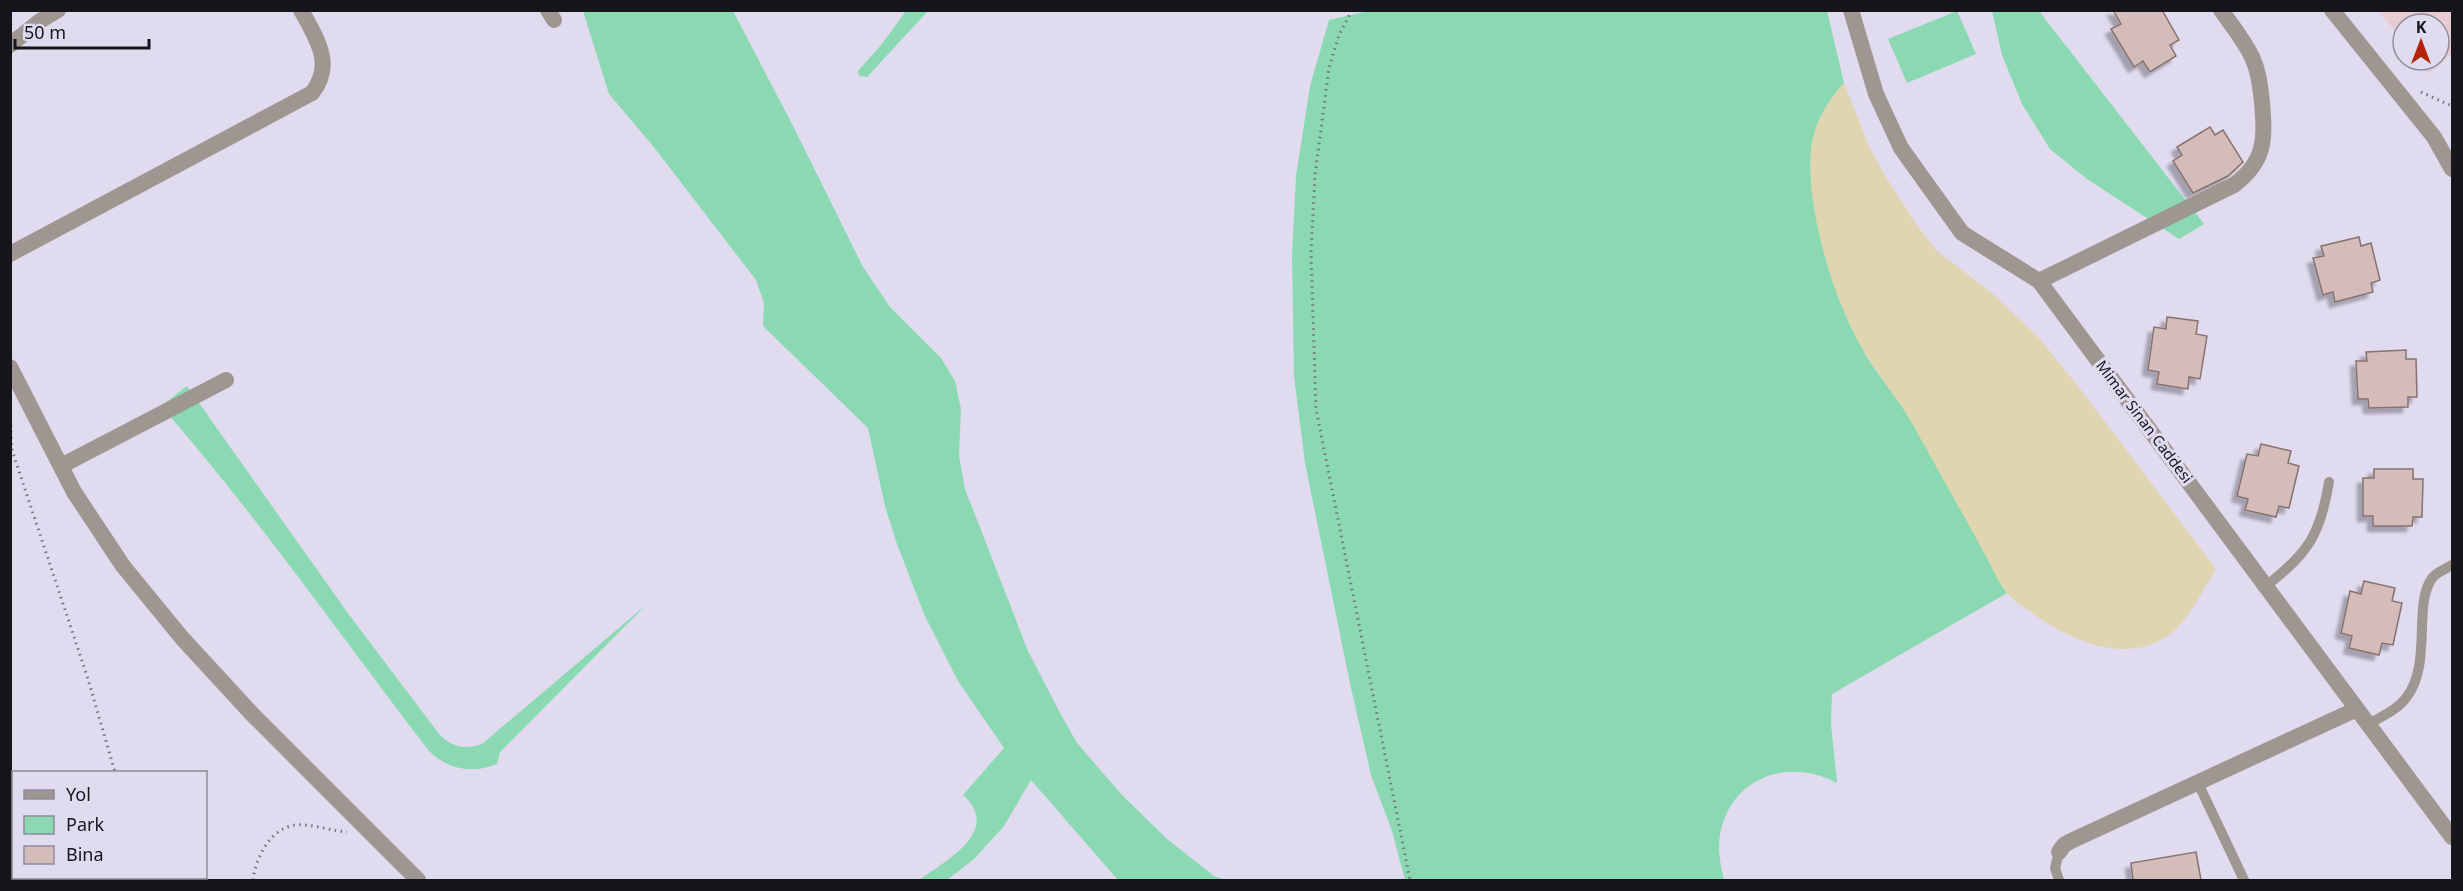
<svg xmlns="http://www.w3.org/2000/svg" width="2463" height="891" viewBox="0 0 2463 891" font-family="'Noto Sans',sans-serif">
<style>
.education{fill:#e7cdd2}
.green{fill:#8ad9b3}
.sand{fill:#dfd5b0}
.building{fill:#d3bcb9;stroke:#87726f;stroke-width:1.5;filter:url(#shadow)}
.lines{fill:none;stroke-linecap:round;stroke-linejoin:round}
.path{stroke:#767380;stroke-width:3;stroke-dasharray:1.5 4.5;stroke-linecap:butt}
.service{stroke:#9e9791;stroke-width:10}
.minor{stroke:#9e9791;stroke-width:16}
.tertiary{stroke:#9e9791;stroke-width:16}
.labels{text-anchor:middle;stroke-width:6;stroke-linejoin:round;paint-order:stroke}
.street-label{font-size:15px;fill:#17151c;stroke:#e0dbef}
</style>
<defs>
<filter id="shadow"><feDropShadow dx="-5.5" dy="5.5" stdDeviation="1.5" flood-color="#0004"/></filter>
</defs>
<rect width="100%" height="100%" fill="#e0dbef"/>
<path class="education" d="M 2379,11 L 2452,11 L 2452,54 L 2429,74 L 2418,60 L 2439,60 L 2439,24 L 2403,24 L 2403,41 Z"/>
<path class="green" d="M 1373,10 L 1827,11 L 1844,83 C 1829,100 1818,117 1813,139 C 1809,157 1811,175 1813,193 C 1820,252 1838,306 1867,357 C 1878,375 1892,391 1904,409 C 1941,468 1972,532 2007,593 L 1832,694 L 1831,724 L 1837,783 C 1788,757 1730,777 1720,835 C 1717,850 1721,866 1724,880 L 1405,880 L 1392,831 L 1371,775 L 1351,688 L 1305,463 L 1294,376 L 1292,255 L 1296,176 L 1310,86 L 1329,20 Z
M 583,11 L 733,11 L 792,124 L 863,267 L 890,307 L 941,358 L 955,381 L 961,409 L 959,456 L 965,489 L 1028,651 L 1060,713 L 1077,743 L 1121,794 L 1167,839 L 1214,876 L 1226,880 L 1118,880 L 1031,780 L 1004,826 L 974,859 L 947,880 L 919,880 C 945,861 1003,831 963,795 L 1004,748 L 958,681 L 924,614 L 897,544 L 885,506 L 868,428 L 763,326 L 764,303 L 756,280 L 653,146 L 609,94 Z
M 906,11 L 928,11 L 867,77 L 859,76 L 858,71 L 881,45 Z
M 1957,11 L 1976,54 L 1907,83 L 1888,39 Z
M 1992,11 L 2039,11 L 2204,224 L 2179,239 L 2087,179 L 2050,149 L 2022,104 L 2002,55 Z
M 187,386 L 347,612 L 439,734 C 451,747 465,750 482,744 L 646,605 L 500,752 L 497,764 C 472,774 449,770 429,751 C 340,635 258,517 161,406 Z"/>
<path class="sand" d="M 1844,83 L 1869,146 L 1885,176 L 1918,227 L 1937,251 L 1992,293 L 2038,337 L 2074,381 L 2216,569 C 2202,591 2190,619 2169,635 C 2125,666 2069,640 2031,612 C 2023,607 2013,600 2006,592 C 1997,580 1990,563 1982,549 C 1964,516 1945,483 1927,450 C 1919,436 1911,420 1902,407 C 1885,383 1868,361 1855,335 C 1830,288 1801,190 1813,138 C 1818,117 1829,100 1844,83 Z"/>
<path class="building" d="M 2113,10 L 2162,10 L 2179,40 L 2170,45 L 2176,56 L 2150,72 L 2143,61 L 2134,67 L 2111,29 L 2121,24 Z
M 2210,127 L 2215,135 L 2223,130 L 2243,162 L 2228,176 L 2193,193 L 2173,161 L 2182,155 L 2177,147 Z
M 2359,237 L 2361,246 L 2371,243 L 2380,280 L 2371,283 L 2373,292 L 2335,302 L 2333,292 L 2323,295 L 2313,258 L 2324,256 L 2321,246 Z
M 2167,317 L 2198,321 L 2196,334 L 2207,336 L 2200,379 L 2189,377 L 2188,389 L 2157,384 L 2159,372 L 2148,370 L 2154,327 L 2166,329 Z
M 2406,350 L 2406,359 L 2416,359 L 2417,397 L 2408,397 L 2408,407 L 2369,408 L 2368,399 L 2358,399 L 2356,361 L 2367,361 L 2366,352 Z
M 2261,444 L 2291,451 L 2288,463 L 2299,466 L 2289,508 L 2279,506 L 2276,517 L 2245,510 L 2248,499 L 2237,496 L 2247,454 L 2258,456 Z
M 2374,469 L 2413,469 L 2413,479 L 2423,479 L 2422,517 L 2413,517 L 2412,526 L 2373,526 L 2373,516 L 2363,516 L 2363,478 L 2374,478 Z
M 2364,581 L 2395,588 L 2392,601 L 2402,603 L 2393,645 L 2382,643 L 2379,655 L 2349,648 L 2352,636 L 2341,633 L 2350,591 L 2361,594 Z
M 2196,852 L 2201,880 L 2133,880 L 2131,863 Z"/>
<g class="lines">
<path class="path" d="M 1352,10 L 1339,35 L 1329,68 L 1315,175 L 1311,253 L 1316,409 L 1410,880
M 2421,92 L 2452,106
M 10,413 L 12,450 L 88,679 L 115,772
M 142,878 L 142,880
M 253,880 C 256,855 274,821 305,825 C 319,826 333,831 347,832"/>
<path class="service" d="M 2266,586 C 2308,553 2320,536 2329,482
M 2369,724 C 2382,716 2397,710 2406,698 C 2433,664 2412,603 2433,577 C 2439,571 2446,569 2452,565
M 2198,783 L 2244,880
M 2059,880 L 2055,868 L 2059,852"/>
<path class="minor" d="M 548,10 L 554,20
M 1851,10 L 1876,94 L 1901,148 L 1962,233 L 2039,281 L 2452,837
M 2332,10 L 2434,137 L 2452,169
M 10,45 L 40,21 L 58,10
M 10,254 L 312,93 C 335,64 316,38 301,10
M 2039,281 L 2234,185 C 2266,161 2265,139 2262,102 C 2260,86 2259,72 2252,57 C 2244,40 2232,26 2221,10
M 61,466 L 226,380
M 2059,852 L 2064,845 L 2071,841 L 2357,709"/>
<path class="tertiary" d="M 10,367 L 74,492 L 123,566 L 182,638 L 252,714 L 418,880"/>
</g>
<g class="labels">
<g class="street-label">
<text transform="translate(2144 422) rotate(53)" y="5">Mimar Sinan Caddesi</text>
</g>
</g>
<rect width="2463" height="891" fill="none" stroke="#17151c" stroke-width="24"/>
<rect x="12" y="771" width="195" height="108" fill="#e0dbef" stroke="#908c9b" stroke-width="1.5"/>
<rect x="24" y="790" width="30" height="9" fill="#9e9791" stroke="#908c9b" stroke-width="1.5"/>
<text x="66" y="801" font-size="18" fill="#17151c">Yol</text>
<rect x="24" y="816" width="30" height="18" fill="#8ad9b3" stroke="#908c9b" stroke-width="1.5"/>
<text x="66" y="831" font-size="18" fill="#17151c">Park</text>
<rect x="24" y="846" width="30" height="18" fill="#d3bcb9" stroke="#908c9b" stroke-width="1.5"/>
<text x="66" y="861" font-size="18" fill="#17151c">Bina</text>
<g transform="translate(2421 42)"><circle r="28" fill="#e0dbef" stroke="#908c9b" stroke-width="1.5"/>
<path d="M0-4.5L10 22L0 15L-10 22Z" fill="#b2250b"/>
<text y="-9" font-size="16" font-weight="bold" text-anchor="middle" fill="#17151c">K</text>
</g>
<path d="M15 39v9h134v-9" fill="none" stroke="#17151c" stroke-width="3"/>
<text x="24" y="39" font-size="18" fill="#17151c" stroke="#e0dbef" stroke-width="4.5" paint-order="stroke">50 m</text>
</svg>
